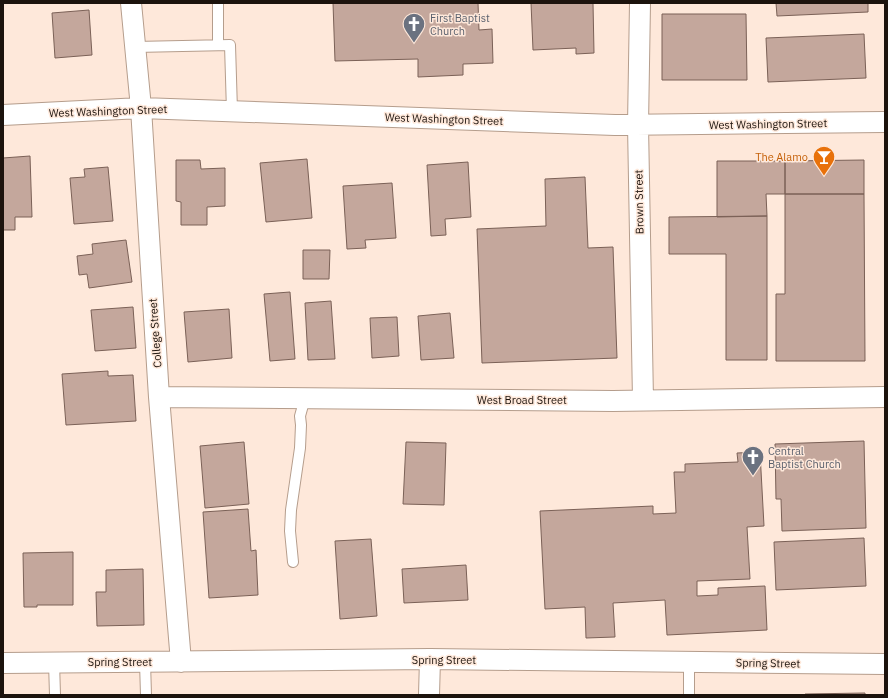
<svg xmlns="http://www.w3.org/2000/svg" width="888" height="698" viewBox="0 0 888 698" font-family="'IBM Plex Sans',sans-serif">
<style>
.building{fill:#c4a79c;stroke:#7b6157}
.lines{fill:none;stroke-linecap:round;stroke-linejoin:round}
.lane-casing{stroke:#b59d8c;stroke-width:12}
.street-casing{stroke:#b59d8c;stroke-width:22}
.lane{stroke:#fff;stroke-width:10}
.street{stroke:#fff;stroke-width:20}
.labels{text-anchor:middle;stroke-width:3;stroke-linejoin:round;paint-order:stroke}
.worship-label{font-size:11px;fill:#5b616d;stroke:#fee8da;text-anchor:start}
.street-label{font-size:11px;fill:#1c130d;stroke:#fee8da}
.food-label{font-size:11px;fill:#c56008;stroke:#fee8da;text-anchor:end}
</style>
<rect width="100%" height="100%" fill="#fee8da"/>
<path class="building" d="M 333,3 L 478,3 L 479,30 L 492,29 L 493,63 L 463,64 L 463,75 L 418,77 L 418,59 L 335,61 Z
M 531,3 L 593,3 L 594,53 L 576,54 L 576,48 L 533,50 Z
M 776,3 L 868,3 L 868,12 L 777,16 Z
M 89,10 L 92,55 L 55,58 L 52,13 Z
M 662,14 L 746,14 L 747,80 L 662,80 Z
M 864,34 L 866,78 L 768,82 L 766,38 Z
M 30,156 L 32,217 L 15,217 L 15,230 L 3,230 L 3,158 Z
M 307,159 L 312,218 L 266,222 L 260,163 Z
M 176,160 L 200,160 L 201,169 L 225,168 L 225,206 L 207,207 L 207,225 L 181,225 L 181,202 L 176,201 Z
M 864,160 L 864,194 L 785,194 L 785,161 Z
M 717,161 L 785,161 L 785,194 L 766,194 L 767,216 L 717,217 Z
M 468,162 L 471,217 L 445,219 L 446,235 L 431,236 L 427,165 Z
M 108,167 L 113,221 L 74,224 L 70,178 L 85,177 L 84,169 Z
M 585,177 L 588,248 L 613,247 L 617,358 L 482,363 L 477,229 L 546,226 L 545,179 Z
M 392,183 L 396,238 L 365,240 L 366,248 L 347,249 L 343,186 Z
M 785,194 L 864,194 L 865,361 L 776,361 L 776,294 L 785,294 Z
M 767,216 L 767,360 L 726,360 L 726,254 L 669,254 L 669,217 Z
M 126,240 L 132,282 L 89,288 L 87,274 L 79,275 L 77,256 L 93,254 L 92,244 Z
M 303,250 L 330,250 L 329,279 L 303,279 Z
M 290,292 L 295,359 L 270,361 L 264,294 Z
M 331,301 L 335,359 L 308,360 L 305,303 Z
M 133,307 L 136,348 L 95,351 L 91,310 Z
M 229,309 L 232,358 L 188,362 L 184,312 Z
M 450,313 L 454,358 L 421,360 L 418,316 Z
M 397,317 L 399,356 L 372,358 L 370,318 Z
M 108,371 L 108,376 L 133,375 L 136,421 L 66,425 L 62,374 Z
M 864,441 L 866,528 L 782,531 L 781,499 L 776,499 L 775,444 Z
M 244,442 L 249,504 L 205,508 L 200,446 Z
M 406,442 L 446,443 L 444,505 L 403,504 Z
M 760,452 L 764,526 L 747,527 L 750,579 L 697,581 L 697,596 L 718,595 L 718,588 L 765,586 L 767,630 L 667,635 L 665,600 L 613,603 L 615,637 L 586,638 L 585,607 L 545,609 L 540,511 L 653,506 L 653,514 L 676,513 L 674,472 L 685,472 L 685,464 L 738,462 L 737,453 Z
M 248,509 L 251,551 L 256,550 L 258,595 L 209,598 L 203,512 Z
M 864,538 L 866,586 L 776,590 L 774,542 Z
M 371,539 L 377,616 L 340,619 L 335,541 Z
M 73,552 L 73,605 L 37,605 L 37,607 L 24,607 L 23,553 Z
M 466,565 L 468,600 L 404,603 L 402,569 Z
M 143,569 L 144,625 L 97,626 L 96,592 L 106,592 L 106,570 Z
M 865,693 L 865,695 L 805,695 L 805,694 Z"/>
<g class="lines">
<g class="lane-casing">
<path id="lane" d="M 218,3 L 218,45
M 135,47 L 230,45 L 232,111
M 293,562 L 290,531 L 291,510 L 300,448 L 301,425 L 300,416 L 305,398
M 54,662 L 55,695
M 145,662 L 146,695
M 689,695 L 689,662"/>
</g>
<g class="street-casing">
<path id="street" d="M 131,3 L 141,108 L 159,397 L 181,662
M 640,3 L 638,125 L 643,400
M 3,115 L 141,108 L 615,125 L 885,122
M 159,397 L 613,401 L 885,397
M 3,663 L 430,659 L 885,664
M 429,695 L 430,659"/>
</g>
<use href="#lane" class="lane"/>
<use href="#street" class="street"/>
</g>
<defs>
<g id="church-pin" transform="scale(1.15)"><path d="M0 17L-7.5 6A9.5 9.5 0 1 1 7.5 6Z" fill="#6b7280" stroke="#fee8da"/><path d="M-1.2-6h2.4v3.5h3.3v2.4h-3.3V6h-2.4V-.1h-3.3v-2.4h3.3Z" fill="#fff"/></g>
<g id="bar-pin" transform="scale(1.15)"><path d="M0 17L-7.5 6A9.5 9.5 0 1 1 7.5 6Z" fill="#e8710a" stroke="#fee8da"/><path d="M-6-5H6L.8 .8V4.5H3.5V6h-7V4.5H-.8V.8Z" fill="#fff"/></g>
</defs>
<g fill-rule="evenodd">
<use href="#church-pin" x="414" y="24"/>
<use href="#bar-pin" x="824" y="157"/>
<use href="#church-pin" x="753" y="457"/>
</g>
<g class="labels">
<g class="worship-label">
<text x="430" y="22">First Baptist<tspan x="430" dy="13">Church</tspan></text>
<text x="768" y="455">Central<tspan x="768" dy="13">Baptist Church</tspan></text>
</g>
<g class="street-label">
<text transform="translate(108 111) rotate(-2)" y="4">West Washington Street</text>
<text transform="translate(444 119) rotate(2)" y="4">West Washington Street</text>
<text transform="translate(768 124) rotate(-1)" y="4">West Washington Street</text>
<text transform="translate(639 202) rotate(-91)" y="4">Brown Street</text>
<text transform="translate(155 333) rotate(-94)" y="4">College Street</text>
<text x="522" y="404">West Broad Street</text>
<text x="444" y="664">Spring Street</text>
<text x="120" y="666">Spring Street</text>
<text transform="translate(768 663) rotate(1)" y="4">Spring Street</text>
</g>
<g class="food-label">
<text x="808" y="161">The Alamo</text>
</g>
</g>
<rect width="888" height="698" fill="none" stroke="#1c130d" stroke-width="8"/>
</svg>
